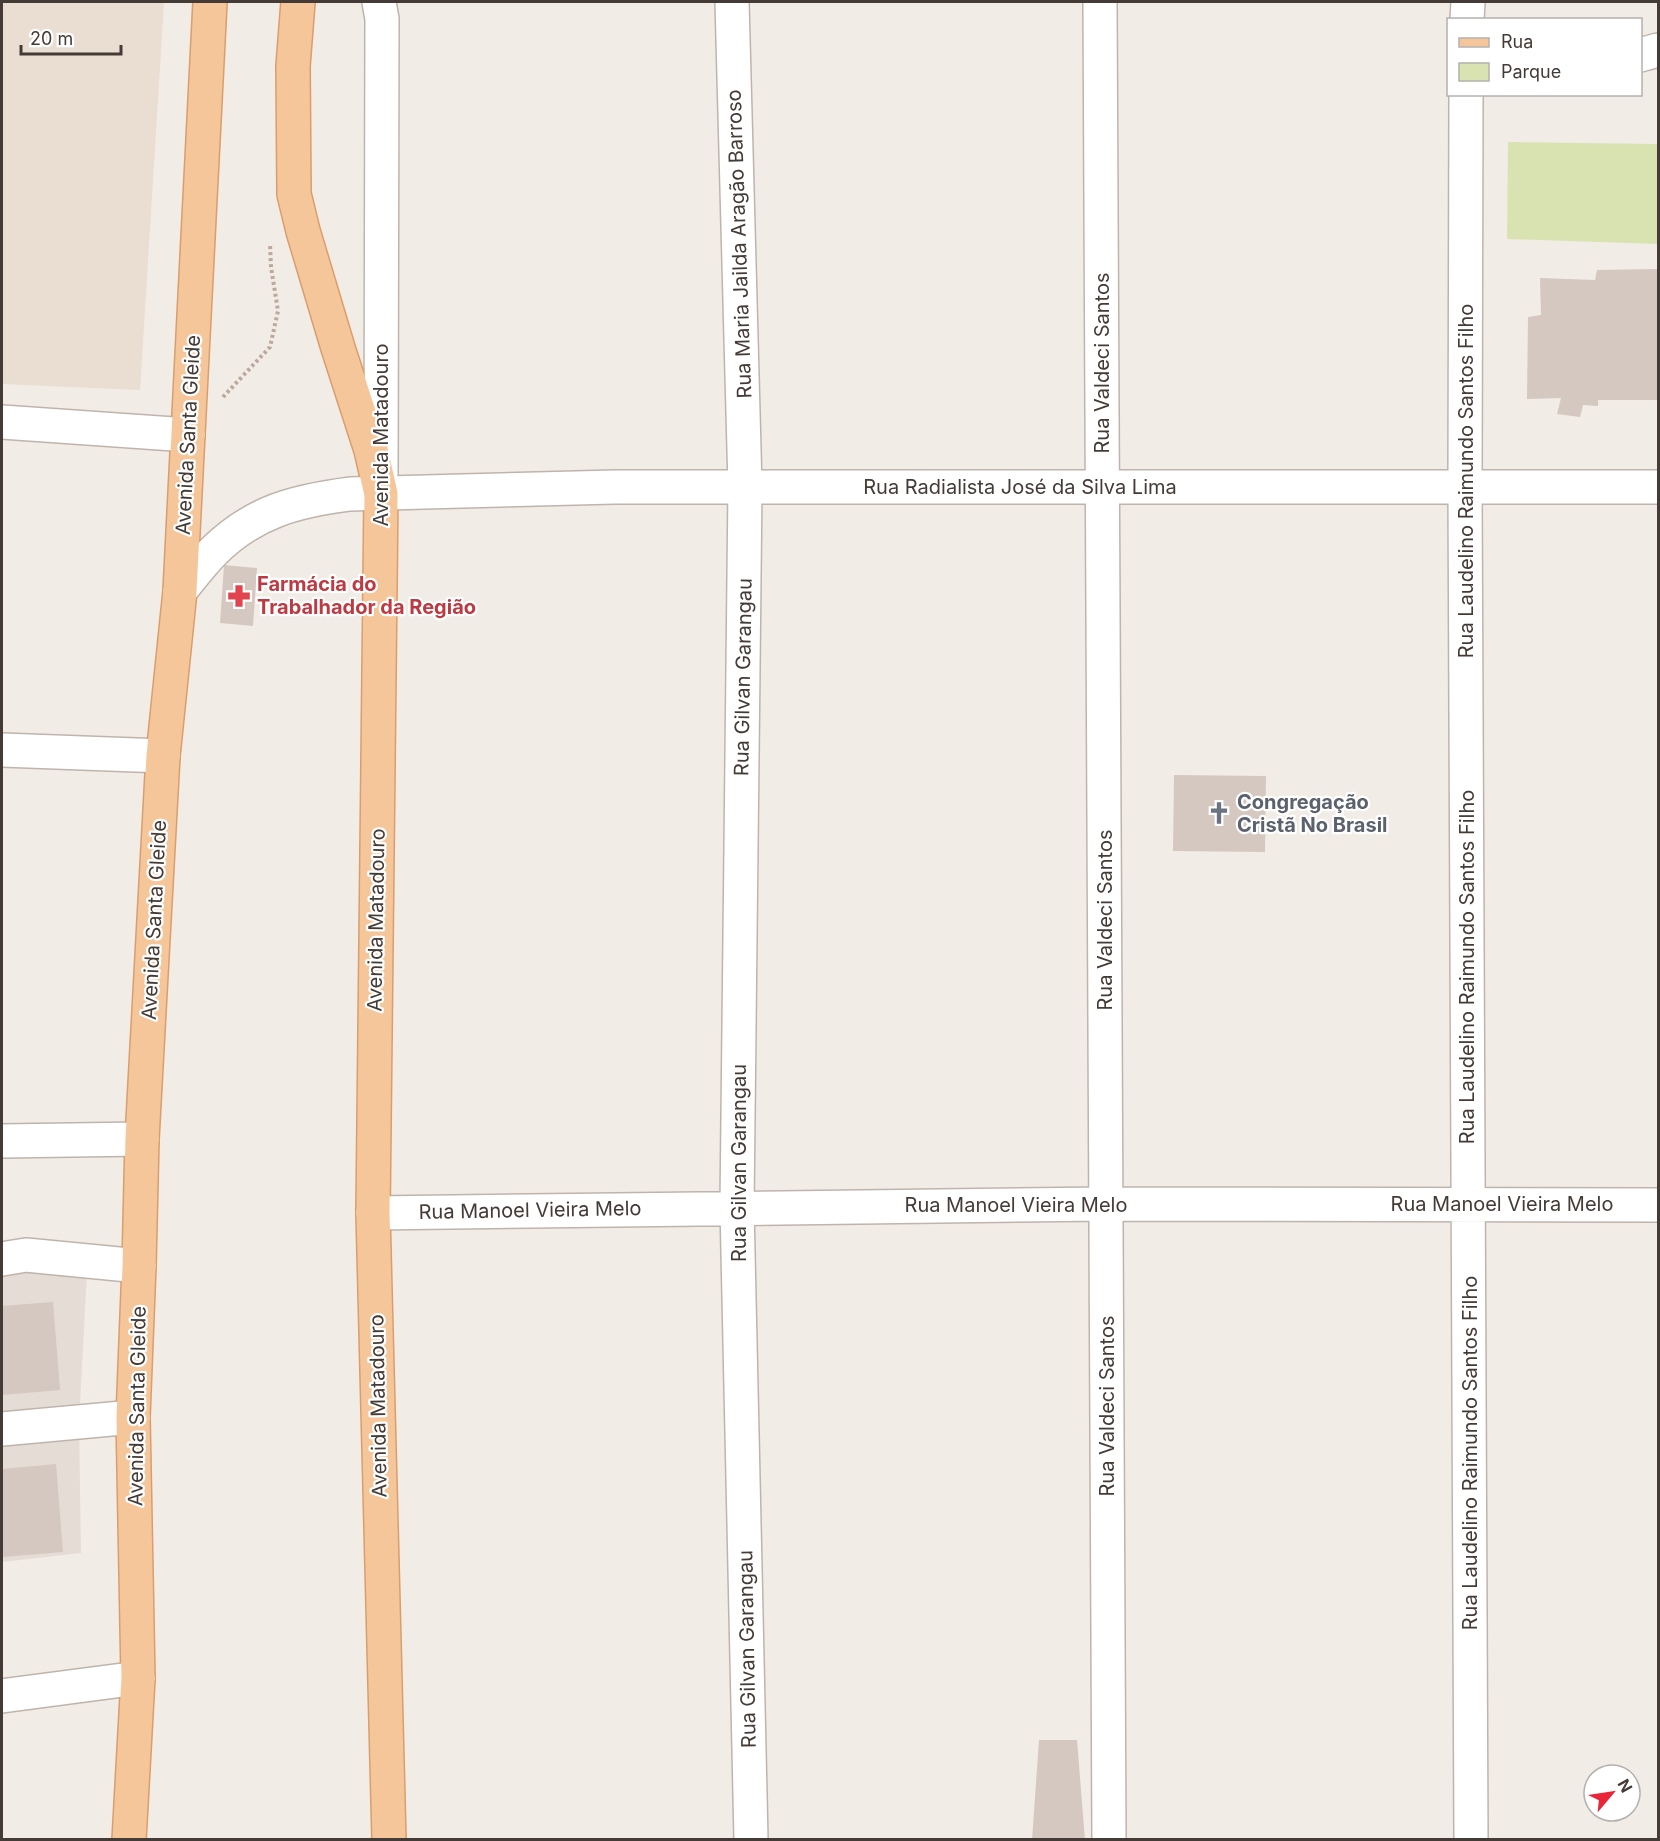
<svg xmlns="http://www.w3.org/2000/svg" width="1660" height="1841" viewBox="0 0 1660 1841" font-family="Inter,sans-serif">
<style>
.residential{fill:#e5dcd5}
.education{fill:#eaddd1}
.green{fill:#d9e3b2}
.building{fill:#d5c8c0}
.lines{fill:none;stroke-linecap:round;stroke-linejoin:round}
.minor-casing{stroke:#bfb4ad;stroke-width:36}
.major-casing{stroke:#da9e6c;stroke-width:36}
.path{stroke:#bda99c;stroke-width:4;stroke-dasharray:3 3;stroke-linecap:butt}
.minor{stroke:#fff;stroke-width:33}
.major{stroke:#f6c69b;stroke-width:33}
.labels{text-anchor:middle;stroke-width:4.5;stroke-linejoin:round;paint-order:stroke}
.street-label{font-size:20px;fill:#443b36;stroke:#fff}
.health-label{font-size:20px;font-weight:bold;fill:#be3a42;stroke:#fff;text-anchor:start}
.worship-label{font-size:20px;font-weight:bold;fill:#5b616d;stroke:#fff;text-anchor:start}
</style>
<rect width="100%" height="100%" fill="#f2ece6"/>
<path class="residential" d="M 2,1265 L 87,1272 L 79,1422 L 81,1553 L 2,1562 Z"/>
<path class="education" d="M 2,2 L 164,2 L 140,390 L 2,384 Z"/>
<path class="green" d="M 1508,142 L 1658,144 L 1658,244 L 1507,239 Z"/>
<path class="building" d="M 1658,269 L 1658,400 L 1598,400 L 1598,406 L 1583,405 L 1580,417 L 1557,414 L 1561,398 L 1527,399 L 1528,317 L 1541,315 L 1540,278 L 1595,280 L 1597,270 Z
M 224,565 L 257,568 L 253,626 L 220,623 Z
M 1174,775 L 1266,776 L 1265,852 L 1173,851 Z
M 53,1302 L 60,1390 L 2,1395 L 2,1306 Z
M 56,1464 L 63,1552 L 2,1557 L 2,1469 Z
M 1039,1740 L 1077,1740 L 1085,1840 L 1032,1840 Z"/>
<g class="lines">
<g class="minor-casing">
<path id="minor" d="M 379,2 L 382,19 L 381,474
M 732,2 L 745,487 L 737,1207 L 751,1840
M 1100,2 L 1109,1840
M 1467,20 L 1468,2
M 1640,55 L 1658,50
M 1466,94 L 1465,487 L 1471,1840
M 2,422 L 188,435
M 180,591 C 191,578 201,564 213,552 C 253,512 295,501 350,494 L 614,487 L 1658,487
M 2,750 L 163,756
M 2,1141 L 142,1139
M 373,1213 L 1106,1204 L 1658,1205
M 2,1259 L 26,1255 L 139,1266
M 2,1429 L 133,1417
M 2,1696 L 138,1678"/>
</g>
<g class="major-casing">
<path id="major" d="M 298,2 L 293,66 L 294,194 L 303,231 L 338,348 L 371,450 L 381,494 L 373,1213 L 389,1840
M 129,1840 L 138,1678 L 133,1417 L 139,1266 L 142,1139 L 163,756 L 180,591 L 210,2"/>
</g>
<path class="path" d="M 223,397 L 270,347 L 278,311 L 271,267 L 270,244"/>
<use href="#minor" class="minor"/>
<use href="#major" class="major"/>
</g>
<defs>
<g id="pharmacy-bare" transform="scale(1.8)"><path d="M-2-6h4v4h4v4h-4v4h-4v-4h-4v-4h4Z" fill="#e0444e" stroke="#fff" stroke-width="2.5" paint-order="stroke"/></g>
<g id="church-bare" transform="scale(1.8)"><path d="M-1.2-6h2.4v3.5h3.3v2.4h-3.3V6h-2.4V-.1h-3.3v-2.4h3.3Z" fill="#6b7280" stroke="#fff" stroke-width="2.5" paint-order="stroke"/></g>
</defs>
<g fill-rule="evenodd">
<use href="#pharmacy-bare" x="239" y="596"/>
<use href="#church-bare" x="1219" y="813"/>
</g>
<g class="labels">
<g class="street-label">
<text transform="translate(739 244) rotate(-92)" y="7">Rua Maria Jailda Aragão Barroso</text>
<text transform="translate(1102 363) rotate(-90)" y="7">Rua Valdeci Santos</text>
<text transform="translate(188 435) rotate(-87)" y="7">Avenida Santa Gleide</text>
<text transform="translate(381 435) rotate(-90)" y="7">Avenida Matadouro</text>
<text transform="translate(1466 481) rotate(-90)" y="7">Rua Laudelino Raimundo Santos Filho</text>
<text x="1020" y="494">Rua Radialista José da Silva Lima</text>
<text transform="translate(743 677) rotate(-89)" y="7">Rua Gilvan Garangau</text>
<text transform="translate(154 920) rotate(-87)" y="7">Avenida Santa Gleide</text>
<text transform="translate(376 920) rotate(-89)" y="7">Avenida Matadouro</text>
<text transform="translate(1105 920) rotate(-90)" y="7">Rua Valdeci Santos</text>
<text transform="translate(1467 967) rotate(-90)" y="7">Rua Laudelino Raimundo Santos Filho</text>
<text transform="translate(739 1163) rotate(-90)" y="7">Rua Gilvan Garangau</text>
<text x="1502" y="1211">Rua Manoel Vieira Melo</text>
<text x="1016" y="1212">Rua Manoel Vieira Melo</text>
<text transform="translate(530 1210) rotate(-1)" y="7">Rua Manoel Vieira Melo</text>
<text transform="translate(137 1406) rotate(-89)" y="7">Avenida Santa Gleide</text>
<text transform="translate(378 1406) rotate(-91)" y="7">Avenida Matadouro</text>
<text transform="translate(1107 1406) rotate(-90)" y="7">Rua Valdeci Santos</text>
<text transform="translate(1470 1453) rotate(-90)" y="7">Rua Laudelino Raimundo Santos Filho</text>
<text transform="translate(747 1649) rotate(-91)" y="7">Rua Gilvan Garangau</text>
</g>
<g class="health-label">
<text x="257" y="591">Farmácia do<tspan x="257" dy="23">Trabalhador da Região</tspan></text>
</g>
<g class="worship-label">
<text x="1237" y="809">Congregação<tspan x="1237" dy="23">Cristã No Brasil</tspan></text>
</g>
</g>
<rect width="1660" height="1841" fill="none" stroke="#443b36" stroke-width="6"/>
<rect x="1447" y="18" width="195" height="78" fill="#ffffff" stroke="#b4b1af" stroke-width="1.5"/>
<rect x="1459" y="38" width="30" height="9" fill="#f6c69b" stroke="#b4b1af" stroke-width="1.5"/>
<text x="1501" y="48" font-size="18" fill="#443b36">Rua</text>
<rect x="1459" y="63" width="30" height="18" fill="#d9e3b2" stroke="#b4b1af" stroke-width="1.5"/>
<text x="1501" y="78" font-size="18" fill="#443b36">Parque</text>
<g transform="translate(1612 1793) rotate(61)"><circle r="28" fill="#ffffff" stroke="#b4b1af" stroke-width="1.5"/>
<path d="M0-4.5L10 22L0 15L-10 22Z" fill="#e92638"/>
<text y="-9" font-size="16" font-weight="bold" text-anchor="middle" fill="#443b36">N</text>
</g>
<path d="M21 45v9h100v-9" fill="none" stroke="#443b36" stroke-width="3"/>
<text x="30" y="45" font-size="18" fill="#443b36" stroke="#ffffff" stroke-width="4.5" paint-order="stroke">20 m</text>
</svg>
